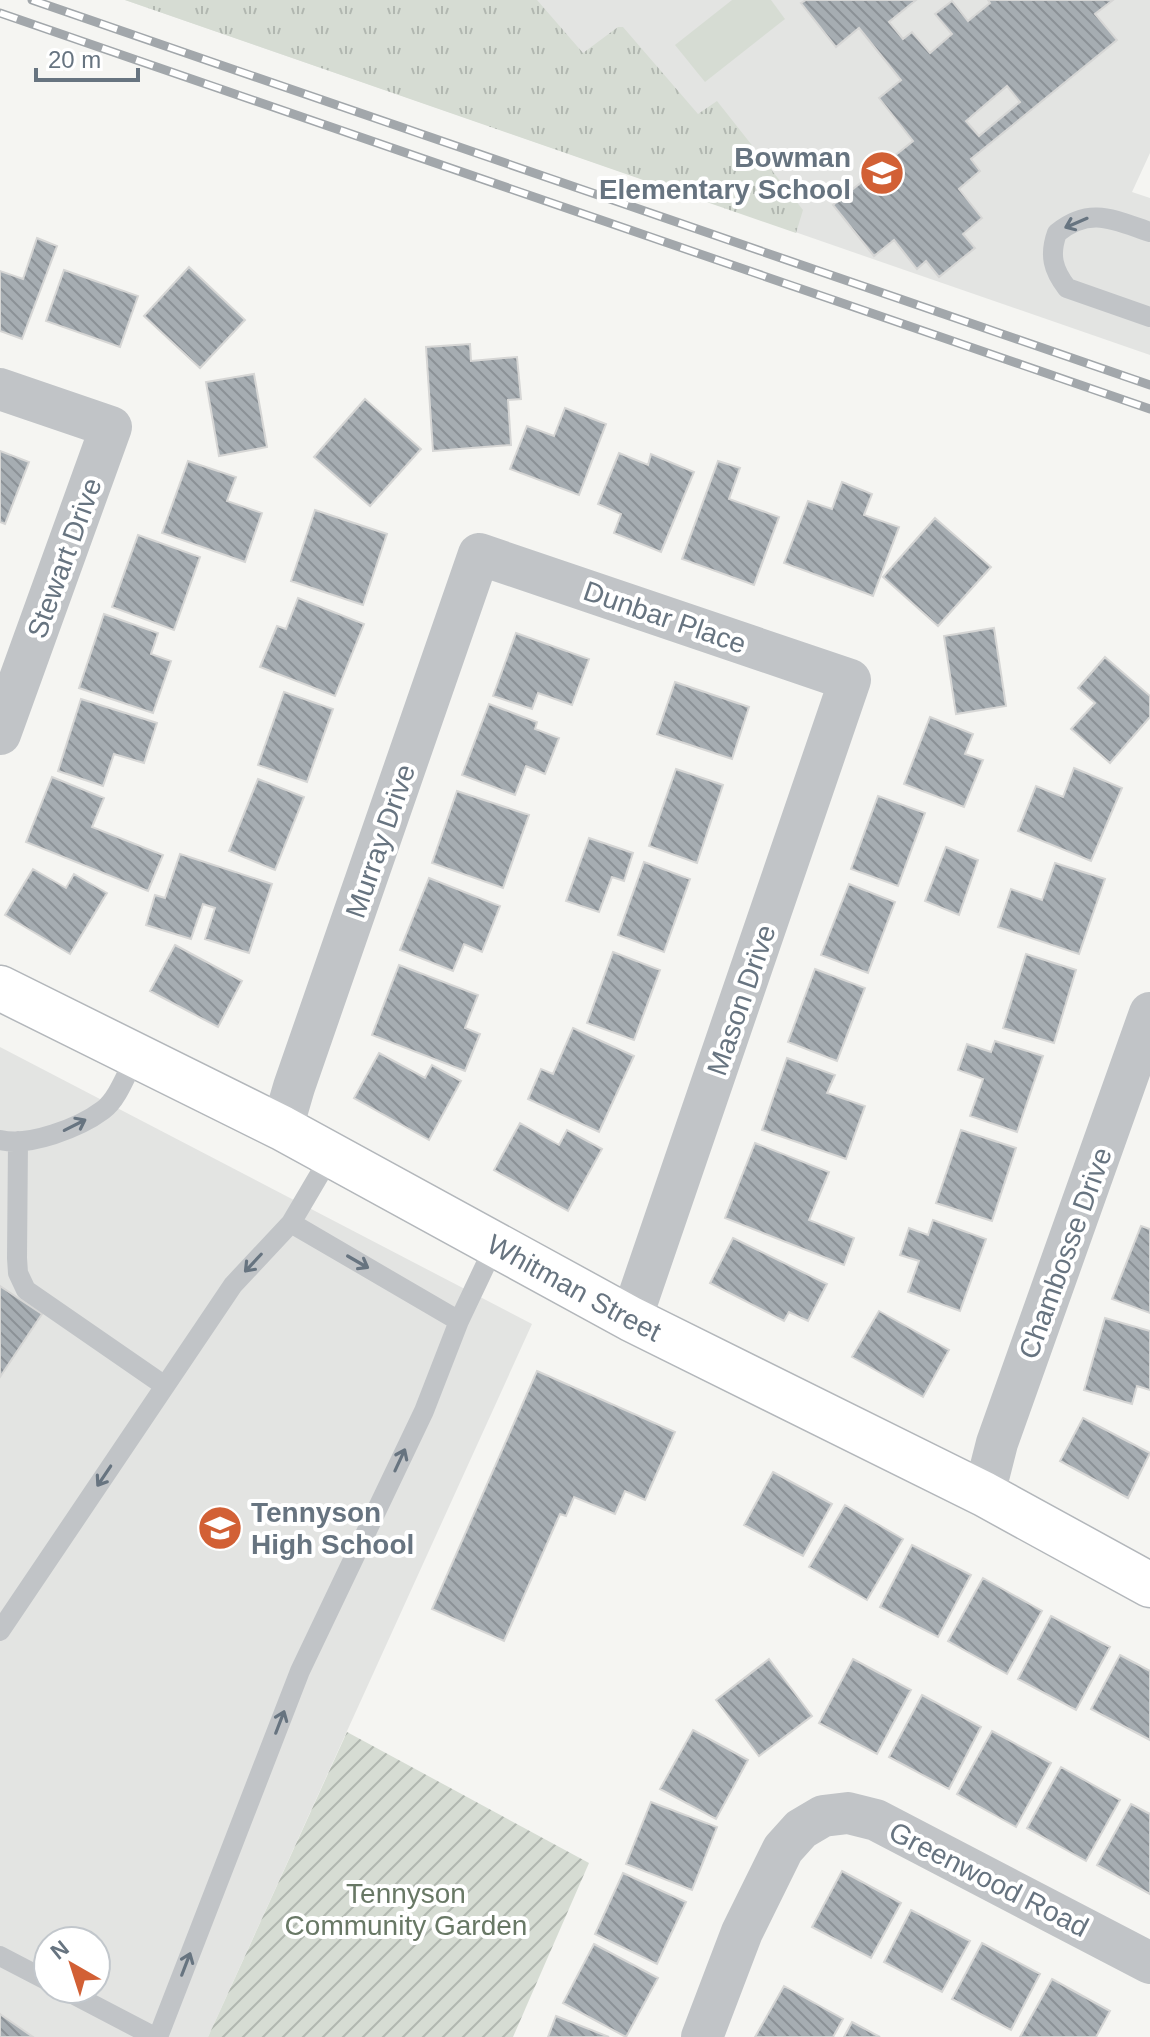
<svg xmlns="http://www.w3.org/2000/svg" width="1150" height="2037" viewBox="0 0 1150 2037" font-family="Arial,sans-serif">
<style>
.built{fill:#e3e4e2;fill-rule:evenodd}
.grass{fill:url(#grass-tufts)}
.garden{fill:url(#garden-furrows)}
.pitch{fill:#d6dcd3}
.building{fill:url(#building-back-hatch);stroke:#d6d6d5;stroke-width:2;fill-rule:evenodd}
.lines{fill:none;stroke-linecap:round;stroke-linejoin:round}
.secondary-casing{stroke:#b3b7bb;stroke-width:47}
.lane{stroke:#c1c4c7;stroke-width:20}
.street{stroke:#c1c4c7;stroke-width:42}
.secondary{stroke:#fff;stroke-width:44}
.rail-casing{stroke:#a2a7ab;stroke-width:9}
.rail{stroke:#fff;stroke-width:6;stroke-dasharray:18;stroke-linecap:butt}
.oneway{stroke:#677480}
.labels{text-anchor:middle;stroke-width:8;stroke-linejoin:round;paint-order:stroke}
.poi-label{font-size:28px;font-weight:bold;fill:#677480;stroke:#fff;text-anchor:end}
.street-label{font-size:28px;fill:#677480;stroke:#fff}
.park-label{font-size:28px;fill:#687865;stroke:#fff}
</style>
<defs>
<pattern id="grass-tufts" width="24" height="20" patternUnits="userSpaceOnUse" patternTransform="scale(2)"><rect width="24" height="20" fill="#d6dcd3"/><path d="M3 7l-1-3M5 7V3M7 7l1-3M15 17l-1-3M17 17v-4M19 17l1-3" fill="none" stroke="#b1b7b0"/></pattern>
<pattern id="garden-furrows" width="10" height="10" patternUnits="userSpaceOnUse" patternTransform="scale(2)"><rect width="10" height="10" fill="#d6dcd3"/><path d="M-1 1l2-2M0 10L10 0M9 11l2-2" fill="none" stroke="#b1b7b0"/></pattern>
<pattern id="building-back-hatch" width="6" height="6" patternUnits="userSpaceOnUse" patternTransform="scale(2)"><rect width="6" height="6" fill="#a6adb2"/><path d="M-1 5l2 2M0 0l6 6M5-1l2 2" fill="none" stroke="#8b9196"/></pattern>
</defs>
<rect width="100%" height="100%" fill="#f5f5f2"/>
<path class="built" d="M 125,0 L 1150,0 L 1150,153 L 1132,192 L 1150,198 L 1150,355 Z
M 0,1047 L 532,1324 L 208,2037 L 0,2037 ZM 48,1941 L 96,1941 L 96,1989 L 48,1989 Z"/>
<path class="grass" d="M 125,0 L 537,0 L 583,53 L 618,27 L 623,27 L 698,114 L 717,101 L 803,210 L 796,233 Z"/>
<path class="garden" d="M 347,1732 L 589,1863 L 513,2037 L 208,2037 Z"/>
<path class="pitch" d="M 732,0 L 771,0 L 785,19 L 705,82 L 675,45 Z"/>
<path class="building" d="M 806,0 L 916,0 L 889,22 L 903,39 L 912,32 L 930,53 L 952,34 L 935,14 L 952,1 L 968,21 L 990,3 L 988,0 L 1113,0 L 1095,14 L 1117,40 L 971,159 L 980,171 L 959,189 L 982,218 L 963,234 L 975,248 L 939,277 L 926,261 L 917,269 L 894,240 L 874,256 L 833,205 L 913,141 L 879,98 L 901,80 L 859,28 L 836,47 L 801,3 ZM 1007,86 L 1020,102 L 979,136 L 966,121 Z
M 37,238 L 57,246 L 22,339 L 0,331 L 0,271 L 23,279 Z
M 189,267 L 245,320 L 200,368 L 144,316 Z
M 64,270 L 138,296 L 120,347 L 46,321 Z
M 470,344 L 471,361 L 517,357 L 521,399 L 508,400 L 511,445 L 433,451 L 426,347 Z
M 254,374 L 267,447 L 219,456 L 206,382 Z
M 365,399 L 421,449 L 370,506 L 314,457 Z
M 565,408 L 606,424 L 579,495 L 510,469 L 527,426 L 554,436 Z
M 0,451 L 29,462 L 5,524 L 0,522 Z
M 619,453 L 648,465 L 651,454 L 694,472 L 661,552 L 614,533 L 621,514 L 598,504 Z
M 188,461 L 236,477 L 227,501 L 262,513 L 245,562 L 162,533 Z
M 718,461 L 740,468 L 729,499 L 779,517 L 754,585 L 682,559 Z
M 842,482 L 872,494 L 864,515 L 899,527 L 873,596 L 784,563 L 808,501 L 832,509 Z
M 315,510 L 387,534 L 363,605 L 291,581 Z
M 935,518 L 991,567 L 938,626 L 883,577 Z
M 138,535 L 200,557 L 174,630 L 112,607 Z
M 298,598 L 364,624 L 335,696 L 260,667 L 277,626 L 286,629 Z
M 104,614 L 158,633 L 151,654 L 171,661 L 153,713 L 79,688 Z
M 994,628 L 1006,706 L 956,714 L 944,636 Z
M 516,633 L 589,659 L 572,705 L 538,693 L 532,709 L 493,696 Z
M 1105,657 L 1150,696 L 1150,717 L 1110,763 L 1071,729 L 1095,703 L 1078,688 Z
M 675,682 L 749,707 L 732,759 L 657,734 Z
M 284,692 L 333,709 L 307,782 L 258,765 Z
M 81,699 L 157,723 L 144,763 L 114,754 L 103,786 L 58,771 Z
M 489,704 L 537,722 L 535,729 L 559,738 L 545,774 L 526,766 L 515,795 L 462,775 Z
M 930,717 L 973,734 L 965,754 L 983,760 L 964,807 L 904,784 Z
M 1074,768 L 1122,788 L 1091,861 L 1018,831 L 1036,786 L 1063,797 Z
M 676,769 L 723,785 L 697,863 L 649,846 Z
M 52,777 L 104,798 L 92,827 L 163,855 L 148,891 L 26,842 Z
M 258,779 L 304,797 L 275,870 L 229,851 Z
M 457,791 L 529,815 L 503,888 L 432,863 Z
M 878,796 L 925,813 L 898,886 L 851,869 Z
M 589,838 L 633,853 L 624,881 L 612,877 L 599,912 L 566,901 Z
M 946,847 L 978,860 L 959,915 L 925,901 Z
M 180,854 L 272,884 L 249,953 L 205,939 L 215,908 L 203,904 L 191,939 L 146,925 L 155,895 L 165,898 Z
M 644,862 L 690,879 L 664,952 L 618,935 Z
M 1055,863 L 1105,879 L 1079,954 L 998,927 L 1011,889 L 1042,900 Z
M 33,869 L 66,888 L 74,874 L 107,893 L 70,954 L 5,915 Z
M 429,878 L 500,906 L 482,952 L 464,944 L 453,971 L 400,950 Z
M 849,884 L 895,902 L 868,973 L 821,955 Z
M 175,945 L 242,981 L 218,1027 L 150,991 Z
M 613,952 L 660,970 L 634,1040 L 587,1023 Z
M 1026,954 L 1076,970 L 1054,1043 L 1003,1028 Z
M 399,965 L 478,995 L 465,1028 L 480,1034 L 465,1071 L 372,1035 Z
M 815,969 L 865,988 L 837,1061 L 788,1042 Z
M 573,1028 L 634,1056 L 599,1132 L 528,1099 L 541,1069 L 553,1074 Z
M 995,1041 L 1043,1056 L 1017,1132 L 970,1116 L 983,1079 L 958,1070 L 967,1044 L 991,1052 Z
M 379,1053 L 425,1078 L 432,1065 L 461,1081 L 429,1140 L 354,1098 Z
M 787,1058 L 835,1075 L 827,1093 L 865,1106 L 846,1159 L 762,1130 Z
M 520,1123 L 559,1145 L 567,1130 L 602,1149 L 568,1211 L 494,1170 Z
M 961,1130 L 1016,1148 L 992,1221 L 936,1203 Z
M 755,1143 L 829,1172 L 809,1220 L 854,1238 L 844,1265 L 725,1218 Z
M 933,1220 L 986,1239 L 960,1311 L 908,1292 L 919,1261 L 900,1255 L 909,1228 L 928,1235 Z
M 1141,1226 L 1150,1229 L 1150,1313 L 1112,1299 Z
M 733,1238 L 827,1284 L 808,1321 L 789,1312 L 784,1321 L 710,1283 Z
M 0,1286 L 42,1314 L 0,1377 Z
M 879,1311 L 949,1350 L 923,1397 L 852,1357 Z
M 1105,1318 L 1150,1331 L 1150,1390 L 1137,1386 L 1132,1404 L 1084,1390 Z
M 537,1371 L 675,1432 L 645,1500 L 625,1491 L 615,1514 L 574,1497 L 566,1516 L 560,1514 L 504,1641 L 432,1609 Z
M 1083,1418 L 1150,1453 L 1128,1498 L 1060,1461 Z
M 773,1472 L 832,1504 L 803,1556 L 744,1525 Z
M 845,1505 L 903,1539 L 867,1600 L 809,1567 Z
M 912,1545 L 971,1575 L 938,1637 L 880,1607 Z
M 983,1578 L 1042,1611 L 1007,1674 L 948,1641 Z
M 1051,1616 L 1110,1647 L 1076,1710 L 1018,1679 Z
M 1120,1655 L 1150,1671 L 1150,1740 L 1091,1709 Z
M 769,1659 L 812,1716 L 759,1756 L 716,1700 Z
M 853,1659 L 911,1690 L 877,1754 L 819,1723 Z
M 922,1695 L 981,1727 L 949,1789 L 889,1757 Z
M 693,1730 L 748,1760 L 716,1819 L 660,1789 Z
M 992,1731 L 1051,1763 L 1016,1827 L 957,1794 Z
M 1061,1767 L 1120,1800 L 1086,1861 L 1027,1828 Z
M 651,1802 L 717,1827 L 692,1890 L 626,1864 Z
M 1131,1804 L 1150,1814 L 1150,1894 L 1097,1865 Z
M 842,1871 L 901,1903 L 871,1958 L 812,1927 Z
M 623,1873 L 686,1902 L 657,1964 L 595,1934 Z
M 911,1910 L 970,1941 L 942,1992 L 884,1962 Z
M 982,1943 L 1040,1974 L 1011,2030 L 952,1999 Z
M 594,1944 L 658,1978 L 626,2037 L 563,2003 Z
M 1052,1979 L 1110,2011 L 1096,2037 L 1020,2037 Z
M 784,1986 L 843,2019 L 833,2037 L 755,2037 Z
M 0,2014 L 33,2037 L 0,2037 Z
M 556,2016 L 609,2037 L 548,2037 Z
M 852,2022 L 880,2037 L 844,2037 Z"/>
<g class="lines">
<g class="secondary-casing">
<g id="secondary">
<path id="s1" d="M 0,988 L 282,1128 L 631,1319 L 984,1494 L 1150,1585"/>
</g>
</g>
<path class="lane" d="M 1150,232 C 1114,220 1090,206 1057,233 C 1049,255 1053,270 1067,288 L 1150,317
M 0,1140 C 29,1147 79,1128 103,1110 C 118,1099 127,1072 136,1056
M 18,1141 L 17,1258 L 18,1273 L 26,1290 L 165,1386
M 291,1223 L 459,1321
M 0,1631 L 233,1285 L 291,1223 L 331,1155
M 0,1956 L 48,1981
M 63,1989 L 155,2037
M 158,2037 L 300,1671 L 424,1411 L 459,1321 L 495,1245"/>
<path class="street" d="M 0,389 L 111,427 L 0,734
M 282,1128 L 294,1087 L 479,554 L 850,680 L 631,1319
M 984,1494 L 997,1443 L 1150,1013
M 702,2037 L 742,1932 L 783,1849 L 801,1829 L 823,1816 L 848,1813 L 876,1820 L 1150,1963"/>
<use href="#secondary" class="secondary"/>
<g class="rail-casing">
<path id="rail" d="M 32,0 L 1150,385
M 0,13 L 1150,409"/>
</g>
<use href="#rail" class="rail"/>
</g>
<defs><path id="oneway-shaft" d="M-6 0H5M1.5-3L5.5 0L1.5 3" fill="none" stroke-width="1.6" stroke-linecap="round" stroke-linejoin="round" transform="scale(2)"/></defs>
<g class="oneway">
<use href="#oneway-shaft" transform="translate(1076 223) rotate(157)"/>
<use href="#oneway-shaft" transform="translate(75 1125) rotate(-27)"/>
<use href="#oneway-shaft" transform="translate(358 1262) rotate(30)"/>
<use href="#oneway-shaft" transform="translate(253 1263) rotate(133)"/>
<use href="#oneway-shaft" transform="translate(400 1460) rotate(-65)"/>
<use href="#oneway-shaft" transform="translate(104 1476) rotate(124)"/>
<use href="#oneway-shaft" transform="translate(280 1722) rotate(-69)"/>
<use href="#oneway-shaft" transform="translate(186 1964) rotate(-69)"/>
</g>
<defs>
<g id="school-disc" transform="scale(2.3)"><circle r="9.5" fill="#d26035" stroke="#fff"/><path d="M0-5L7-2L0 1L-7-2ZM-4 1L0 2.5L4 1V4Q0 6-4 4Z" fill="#fff"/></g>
</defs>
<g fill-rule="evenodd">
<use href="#school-disc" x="882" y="173"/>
<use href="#school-disc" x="220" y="1528"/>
</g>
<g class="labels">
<g class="poi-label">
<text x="851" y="167">Bowman<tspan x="851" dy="32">Elementary School</tspan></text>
<text x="251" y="1522" text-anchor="start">Tennyson<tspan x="251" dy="32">High School</tspan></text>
</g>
<g class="street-label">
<text transform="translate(64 558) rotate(-70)" y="10">Stewart Drive</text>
<text transform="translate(665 617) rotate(19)" y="10">Dunbar Place</text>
<text transform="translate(380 841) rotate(-71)" y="10">Murray Drive</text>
<text transform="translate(741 1000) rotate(-71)" y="10">Mason Drive</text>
<text transform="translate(1065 1253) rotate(-70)" y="10">Chambosse Drive</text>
<text dy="10" stroke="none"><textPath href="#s1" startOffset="648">Whitman Street</textPath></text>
<text transform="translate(989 1879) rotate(27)" y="10">Greenwood Road</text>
</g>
<g class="park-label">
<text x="406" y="1903">Tennyson<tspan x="406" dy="32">Community Garden</tspan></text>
</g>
</g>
<g transform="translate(72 1965) rotate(321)"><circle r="38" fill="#ffffff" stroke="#c2c7cc" stroke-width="2"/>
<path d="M0-6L14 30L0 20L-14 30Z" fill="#d26035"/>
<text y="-12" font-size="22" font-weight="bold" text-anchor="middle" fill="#677480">N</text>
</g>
<path d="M36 68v12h102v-12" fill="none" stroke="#677480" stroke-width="4"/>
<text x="48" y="68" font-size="24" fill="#677480" stroke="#ffffff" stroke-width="6" paint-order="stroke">20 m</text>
</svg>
